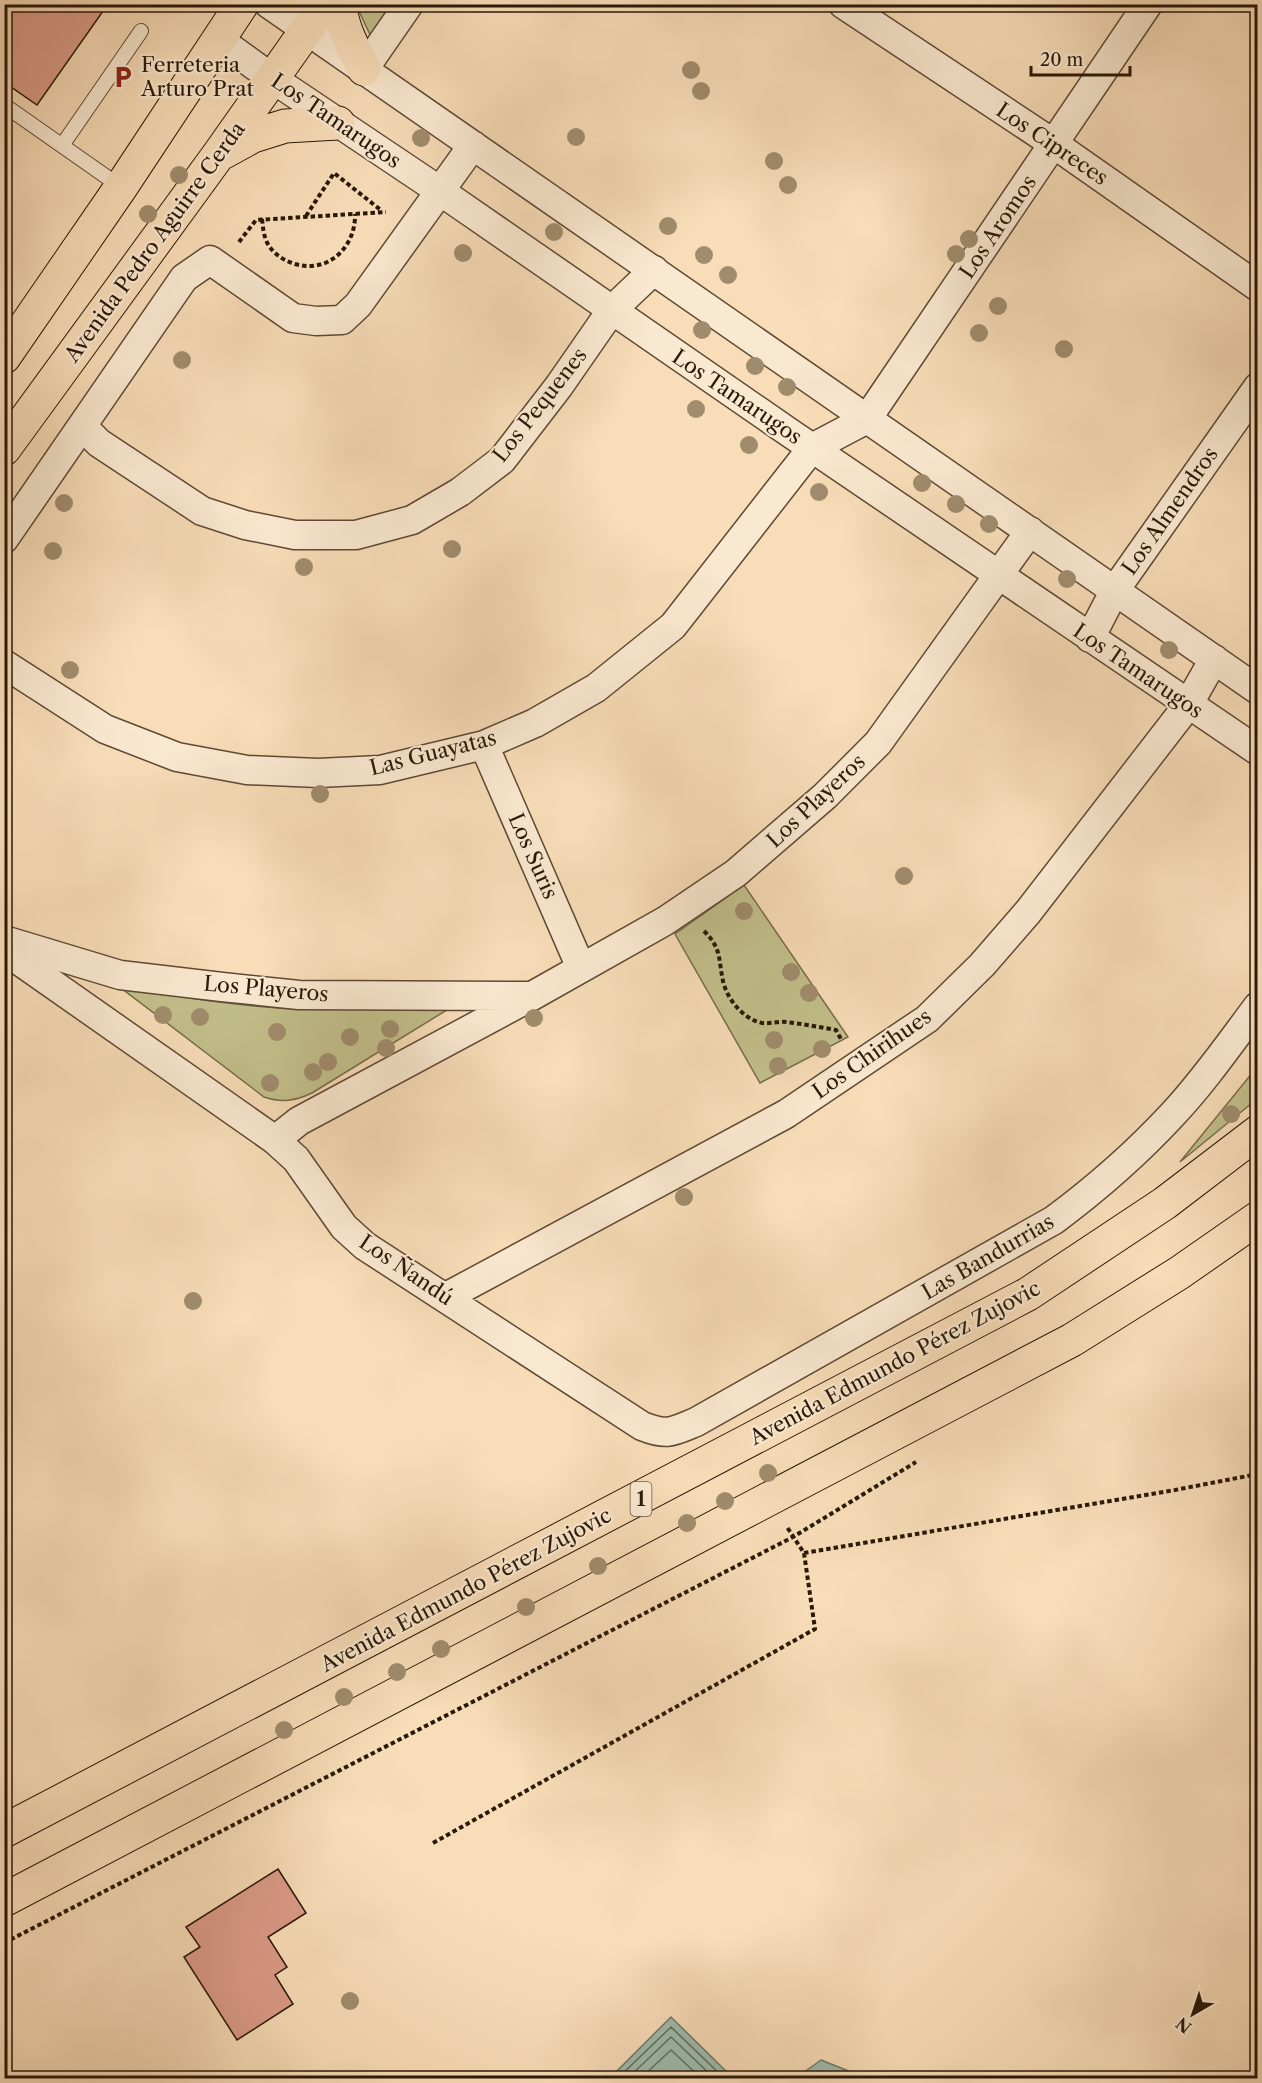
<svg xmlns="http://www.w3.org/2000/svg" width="1262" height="2083" viewBox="0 0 1262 2083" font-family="'Libre Caslon Text',serif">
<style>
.green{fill:#c2bf8b;stroke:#766c4a;stroke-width:1.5}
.water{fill:#9dbcad;stroke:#6f7a6b;stroke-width:1.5}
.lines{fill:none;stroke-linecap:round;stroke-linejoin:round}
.shore{stroke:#646a5a;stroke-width:1.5}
.building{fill:#dc9c89;stroke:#2a1808;stroke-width:1.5}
.lane-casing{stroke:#5e4934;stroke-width:16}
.street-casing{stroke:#5e4934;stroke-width:31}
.primary-casing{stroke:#2a1808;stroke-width:35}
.highway-casing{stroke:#2a1808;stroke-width:35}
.path{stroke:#2a1808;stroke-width:4;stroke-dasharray:4.5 3;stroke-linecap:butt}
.lane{stroke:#fae9d1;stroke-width:14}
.street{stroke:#fae9d1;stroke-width:28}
.primary{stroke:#f8ddb8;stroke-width:33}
.highway{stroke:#f8ddb8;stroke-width:33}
.tree{fill:#a08c6d}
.labels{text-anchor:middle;stroke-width:4.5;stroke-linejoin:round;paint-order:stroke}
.shield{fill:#fae9d1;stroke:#685744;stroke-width:1.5}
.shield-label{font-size:20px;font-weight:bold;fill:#2a1808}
.poi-label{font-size:21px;fill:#2a1808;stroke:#fae9d1;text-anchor:start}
.street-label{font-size:21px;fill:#2a1808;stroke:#fae9d1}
</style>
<rect width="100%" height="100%" fill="#f8ddb8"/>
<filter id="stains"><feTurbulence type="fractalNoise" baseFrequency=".00333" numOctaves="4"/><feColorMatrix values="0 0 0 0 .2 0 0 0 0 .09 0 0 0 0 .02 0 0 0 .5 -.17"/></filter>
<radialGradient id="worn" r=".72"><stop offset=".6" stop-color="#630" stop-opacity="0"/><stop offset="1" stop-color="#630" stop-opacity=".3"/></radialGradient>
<path class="green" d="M 356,5 L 402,5 L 375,45 Z
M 744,885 L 848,1037 L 760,1083 L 675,934 Z
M 121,988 C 180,996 240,1007 299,1009 C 349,1011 400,1005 450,1008 L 312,1093 C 295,1101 282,1103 264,1097 Z
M 1257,1067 L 1257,1099 L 1180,1162 Z"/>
<path class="water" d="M 671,2017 L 733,2078 L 615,2078 L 612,2076 Z
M 821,2060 L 866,2078 L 796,2078 Z"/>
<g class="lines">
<path class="shore" d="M 618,2078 L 671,2027 L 724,2078
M 628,2078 L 671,2037 L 714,2078
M 641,2078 L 671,2050 L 701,2078"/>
</g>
<path class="building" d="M 4,4 L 108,4 L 37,105 L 4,82 Z
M 278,1869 L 306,1913 L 268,1937 L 287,1967 L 275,1975 L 293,2004 L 237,2040 L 184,1957 L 200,1947 L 186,1927 Z"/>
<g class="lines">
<g class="lane-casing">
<path id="lane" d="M 4,105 L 121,187
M 63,144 L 141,31"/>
</g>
<g class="street-casing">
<path id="street" d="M 269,4 L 1258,690
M 843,4 L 1054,144 L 1258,287
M 218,39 L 273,79 L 440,191 L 790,433 L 1258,751
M 364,69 L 409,4
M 82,426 L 99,443 L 202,511 L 245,525 L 295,535 L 356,535 L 412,520 L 460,492 L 502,460 L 559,386 L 611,311 L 654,270
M 4,539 L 184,278 L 210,260 L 293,318 L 316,321 L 342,320 L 358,305 L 473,145
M 1090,638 L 1115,590 L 1258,387
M 4,664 L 105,729 L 177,757 L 247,770 L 318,773 L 380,770 L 484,745 L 535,723 L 596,688 L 673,626 L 812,448 L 867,419 L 1148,4
M 484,745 L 581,968
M 4,940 L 120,975 L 222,987 L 299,995 L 527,996
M 4,950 L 275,1140 L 296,1159 L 344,1227 L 365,1246 L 642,1426 C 667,1436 672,1432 696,1422 L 1054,1220 C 1097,1188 1136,1154 1173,1114 C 1204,1081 1231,1042 1258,1006
M 275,1140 L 299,1121 L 532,996 L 665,921 L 736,873 L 825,796 L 878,743 L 1030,531
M 446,1297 L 786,1114 L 927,1019 L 982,965 L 1028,912 L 1188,705 L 1214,659"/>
</g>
<g class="primary-casing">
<path id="primary" d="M 340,4 C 341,27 354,49 364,69
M 224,152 L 253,136 L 285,126 L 338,123
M 4,357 L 121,187 L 242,4
M 4,449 L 219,154 L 325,4"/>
</g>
<g class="highway-casing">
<path id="highway" d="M 4,1831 L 1028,1294 L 1165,1203 L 1258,1132
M 4,1900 L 1072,1340 L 1179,1273 L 1258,1218"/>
</g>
<path class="path" d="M 306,216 L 334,173 L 382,211
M 262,219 C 263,229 264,238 269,246 C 275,255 285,261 295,264 C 329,274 356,246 355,214
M 239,242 L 256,220 L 386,212
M 704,931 C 722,949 718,958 723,981 C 727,999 743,1019 762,1023 C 770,1024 778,1021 786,1022 C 803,1024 819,1027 836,1030 L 842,1041
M 804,1553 L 1175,1490 L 1258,1474
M 433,1843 L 815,1629 L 804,1553 L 787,1527
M 4,1943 L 793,1537 L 916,1462"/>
<use href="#lane" class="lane"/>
<use href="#street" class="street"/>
<use href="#primary" class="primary"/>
<use href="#highway" class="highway"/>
</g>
<g class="tree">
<circle cx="691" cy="70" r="9"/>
<circle cx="701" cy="91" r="9"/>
<circle cx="576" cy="137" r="9"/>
<circle cx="421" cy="138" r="9"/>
<circle cx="774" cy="161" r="9"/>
<circle cx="179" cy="175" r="9"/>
<circle cx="788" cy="185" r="9"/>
<circle cx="148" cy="214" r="9"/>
<circle cx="668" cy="226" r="9"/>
<circle cx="554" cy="232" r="9"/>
<circle cx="969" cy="239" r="9"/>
<circle cx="463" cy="253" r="9"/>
<circle cx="956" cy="254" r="9"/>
<circle cx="704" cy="255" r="9"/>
<circle cx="728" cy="275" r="9"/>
<circle cx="998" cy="306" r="9"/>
<circle cx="702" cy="330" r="9"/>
<circle cx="979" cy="333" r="9"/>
<circle cx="1064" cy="349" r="9"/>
<circle cx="182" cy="360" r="9"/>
<circle cx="755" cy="366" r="9"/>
<circle cx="787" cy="387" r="9"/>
<circle cx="696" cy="409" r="9"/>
<circle cx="749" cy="445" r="9"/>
<circle cx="922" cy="483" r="9"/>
<circle cx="819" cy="492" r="9"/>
<circle cx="64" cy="503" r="9"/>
<circle cx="956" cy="504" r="9"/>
<circle cx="989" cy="524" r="9"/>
<circle cx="452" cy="549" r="9"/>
<circle cx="53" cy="551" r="9"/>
<circle cx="304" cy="567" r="9"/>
<circle cx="1067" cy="579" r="9"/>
<circle cx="1169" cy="650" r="9"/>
<circle cx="70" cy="670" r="9"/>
<circle cx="320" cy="794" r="9"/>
<circle cx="904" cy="876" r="9"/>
<circle cx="744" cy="911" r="9"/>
<circle cx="791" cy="972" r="9"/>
<circle cx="809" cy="993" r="9"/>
<circle cx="163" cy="1015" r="9"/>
<circle cx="200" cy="1017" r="9"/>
<circle cx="534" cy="1018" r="9"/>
<circle cx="390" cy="1029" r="9"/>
<circle cx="277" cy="1032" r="9"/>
<circle cx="350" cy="1037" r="9"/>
<circle cx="774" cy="1040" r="9"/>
<circle cx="386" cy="1048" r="9"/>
<circle cx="822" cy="1049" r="9"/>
<circle cx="328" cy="1062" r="9"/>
<circle cx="778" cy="1066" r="9"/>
<circle cx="313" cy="1072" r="9"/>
<circle cx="270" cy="1083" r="9"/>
<circle cx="1231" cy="1114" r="9"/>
<circle cx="684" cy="1197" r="9"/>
<circle cx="193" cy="1301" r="9"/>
<circle cx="768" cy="1473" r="9"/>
<circle cx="725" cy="1501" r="9"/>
<circle cx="687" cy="1523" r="9"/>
<circle cx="598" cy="1566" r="9"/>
<circle cx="526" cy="1607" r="9"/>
<circle cx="441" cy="1649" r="9"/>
<circle cx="397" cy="1672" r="9"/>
<circle cx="344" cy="1697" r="9"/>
<circle cx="284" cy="1730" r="9"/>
<circle cx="350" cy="2001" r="9"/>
</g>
<defs>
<g id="parking-bare" transform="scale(1.8)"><path d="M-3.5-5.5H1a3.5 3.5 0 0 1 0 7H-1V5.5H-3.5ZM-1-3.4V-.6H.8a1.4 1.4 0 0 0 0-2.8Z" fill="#8f2418" stroke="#fae9d1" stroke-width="2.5" paint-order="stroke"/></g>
</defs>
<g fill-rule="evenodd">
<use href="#parking-bare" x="123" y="77"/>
</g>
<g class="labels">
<rect class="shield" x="630.5" y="1482" width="21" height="34" rx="4.5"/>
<g class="shield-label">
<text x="641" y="1506">1</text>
</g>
<g class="poi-label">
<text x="141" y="72">Ferreteria<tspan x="141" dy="24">Arturo Prat</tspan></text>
</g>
<g class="street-label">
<text transform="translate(336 121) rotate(34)" y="7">Los Tamarugos</text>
<text transform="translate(1052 144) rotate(34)" y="7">Los Cipreces</text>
<text transform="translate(998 227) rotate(-56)" y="7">Los Aromos</text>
<text transform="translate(155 242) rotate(-54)" y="7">Avenida Pedro Aguirre Cerda</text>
<text transform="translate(737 397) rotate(34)" y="7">Los Tamarugos</text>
<text transform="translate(540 405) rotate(-52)" y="7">Los Pequenes</text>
<text transform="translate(1170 511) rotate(-55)" y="7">Los Almendros</text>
<text transform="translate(1138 671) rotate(34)" y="7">Los Tamarugos</text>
<text transform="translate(433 753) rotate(-14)" y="7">Las Guayatas</text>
<text transform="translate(816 801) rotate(-43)" y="7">Los Playeros</text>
<text transform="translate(533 856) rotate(66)" y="7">Los Suris</text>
<text transform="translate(266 989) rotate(5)" y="7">Los Playeros</text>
<text transform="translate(872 1054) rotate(-35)" y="7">Los Chirihues</text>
<text transform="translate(988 1257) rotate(-30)" y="7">Las Bandurrias</text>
<text transform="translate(406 1270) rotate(34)" y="7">Los Ñandú</text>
<text transform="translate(895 1363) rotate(-28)" y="7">Avenida Edmundo Pérez Zujovic</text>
<text transform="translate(466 1590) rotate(-28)" y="7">Avenida Edmundo Pérez Zujovic</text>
</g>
</g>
<rect width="1262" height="2083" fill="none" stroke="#f8ddb8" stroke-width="24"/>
<rect x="6" y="6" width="1250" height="2071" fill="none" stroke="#2a1808" stroke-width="3"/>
<rect x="12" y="12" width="1238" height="2059" fill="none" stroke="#2a1808" stroke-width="1.5"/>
<g transform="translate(1193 2014) rotate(219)" stroke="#fae9d1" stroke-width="4.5" paint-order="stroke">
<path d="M0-4.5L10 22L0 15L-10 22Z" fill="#2a1808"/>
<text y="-9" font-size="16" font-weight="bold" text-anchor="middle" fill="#2a1808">N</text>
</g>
<path d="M1031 66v9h99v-9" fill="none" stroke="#2a1808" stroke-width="3"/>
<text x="1040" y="66" font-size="18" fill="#2a1808" stroke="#fae9d1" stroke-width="4.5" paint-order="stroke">20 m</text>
<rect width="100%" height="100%" filter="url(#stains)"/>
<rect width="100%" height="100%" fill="url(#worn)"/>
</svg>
